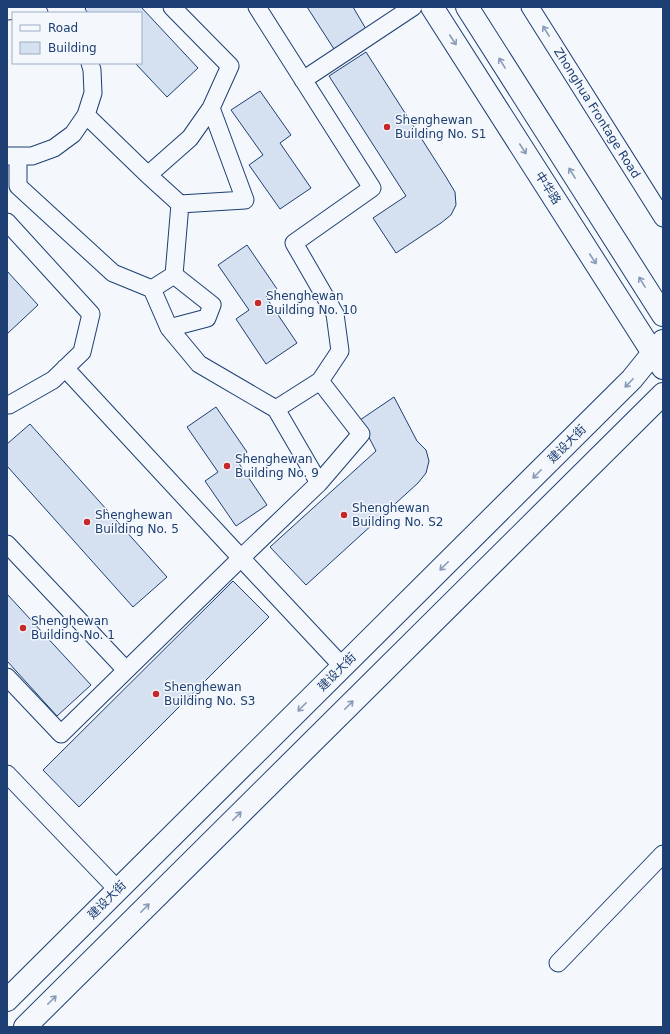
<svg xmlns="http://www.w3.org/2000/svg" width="670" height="1034" viewBox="0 0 670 1034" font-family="'DejaVu Sans','Noto Sans SC',sans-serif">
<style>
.building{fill:#d5e0f0;stroke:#1d3f73}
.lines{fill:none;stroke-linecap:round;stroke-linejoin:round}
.minor-casing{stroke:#1d3f73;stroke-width:19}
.primary-casing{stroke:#1d3f73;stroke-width:24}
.trunk-casing{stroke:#1d3f73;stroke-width:24}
.minor{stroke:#f4f7fb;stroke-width:17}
.primary{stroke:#f4f7fb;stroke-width:22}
.trunk{stroke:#f4f7fb;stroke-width:22}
.oneway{stroke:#889bb7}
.poi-dot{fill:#c62828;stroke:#f4f7fb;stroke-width:1.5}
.labels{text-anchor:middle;stroke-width:3;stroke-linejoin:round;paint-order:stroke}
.street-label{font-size:12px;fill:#1d3f73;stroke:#f4f7fb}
.poi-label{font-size:12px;fill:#1d3f73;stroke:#f4f7fb;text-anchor:start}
</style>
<rect width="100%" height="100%" fill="#f4f7fb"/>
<path class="building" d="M 87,7 L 141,7 L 198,68 L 167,97 L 135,63 L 141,63 L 141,13 L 88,13 L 85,9 Z
M 307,7 L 353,7 L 366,29 L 334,49 Z
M 366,52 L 446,177 L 455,192 L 456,205 L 451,215 L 441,223 L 396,253 L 373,218 L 406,196 L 329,76 Z
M 260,91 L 291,135 L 280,143 L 311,188 L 280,209 L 249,165 L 263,155 L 231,110 Z
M 247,245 L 277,289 L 266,297 L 297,343 L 266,364 L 236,319 L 249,310 L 218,265 Z
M 7,271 L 38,305 L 7,334 Z
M 394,397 L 417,441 L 426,450 L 429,461 L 426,473 L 418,483 L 306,585 L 270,547 L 376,451 L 360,420 Z
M 216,407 L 247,452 L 236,459 L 267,505 L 236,526 L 205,481 L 218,472 L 187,427 Z
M 30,424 L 167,577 L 133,607 L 7,466 L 7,444 Z
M 233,581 L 269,617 L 79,807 L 43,770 Z
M 7,594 L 91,685 L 57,716 L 7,661 Z"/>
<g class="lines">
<g class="minor-casing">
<path id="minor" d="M 257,7 L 372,188 L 294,243 L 335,314 L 340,351 L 320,381 L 276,409 L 319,483
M 530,7 L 663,218
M 7,11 L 25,9 L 39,13
M 303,80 L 413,7
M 86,115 L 148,175 L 190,138 L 211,108 L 230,66 L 172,7
M 8,156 L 32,156 L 54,148 L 73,134 L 86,115 L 93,93 L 92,70 L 90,63
M 18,156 L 18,186 L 113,273 L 152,289
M 148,175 L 180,204 L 245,200 L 211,108
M 7,222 L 91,314 L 82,352 L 53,380 L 9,405 L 7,405
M 174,275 L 152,289 L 169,328 L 207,318 L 212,305 L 174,275 L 180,204
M 169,328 L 199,364 L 276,409
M 320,381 L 361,434 L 319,483 L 241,558 L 343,667
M 7,544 L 126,670
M 7,677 L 61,734 L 241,558 L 65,368
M 7,774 L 118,890
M 558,963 L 663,854"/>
</g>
<g class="primary-casing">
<path id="primary" d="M 467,7 L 663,315
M 7,1000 L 632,379 L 653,353 L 432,7
M 25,1027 L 663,394"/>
</g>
<g class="trunk-casing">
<path id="trunk" d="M 663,341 L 653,353 L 663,368"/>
</g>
<use href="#minor" class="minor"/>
<use href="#primary" class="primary"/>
<use href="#trunk" class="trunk"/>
</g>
<defs><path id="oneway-shaft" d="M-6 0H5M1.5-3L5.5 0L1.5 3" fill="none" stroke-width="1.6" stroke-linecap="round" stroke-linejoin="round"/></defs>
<g class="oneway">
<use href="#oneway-shaft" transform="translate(546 31) rotate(-122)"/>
<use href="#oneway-shaft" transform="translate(453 40) rotate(57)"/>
<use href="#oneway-shaft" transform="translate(502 63) rotate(-122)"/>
<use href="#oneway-shaft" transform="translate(523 149) rotate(57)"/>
<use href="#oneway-shaft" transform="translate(572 173) rotate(-122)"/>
<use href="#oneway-shaft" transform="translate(593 259) rotate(57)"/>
<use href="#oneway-shaft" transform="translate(642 282) rotate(-122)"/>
<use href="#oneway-shaft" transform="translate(629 383) rotate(134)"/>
<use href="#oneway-shaft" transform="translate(537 474) rotate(135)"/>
<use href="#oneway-shaft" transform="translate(444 566) rotate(135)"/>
<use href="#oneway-shaft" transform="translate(349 705) rotate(-45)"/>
<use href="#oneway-shaft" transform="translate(302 707) rotate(135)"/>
<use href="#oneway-shaft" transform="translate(237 816) rotate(-45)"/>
<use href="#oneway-shaft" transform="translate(145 908) rotate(-45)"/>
<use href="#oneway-shaft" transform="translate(52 1000) rotate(-45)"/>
</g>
<g class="poi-dot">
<circle cx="387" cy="127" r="4"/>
<circle cx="258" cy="303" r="4"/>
<circle cx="227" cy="466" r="4"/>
<circle cx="344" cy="515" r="4"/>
<circle cx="87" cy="522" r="4"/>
<circle cx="23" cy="628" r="4"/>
<circle cx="156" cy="694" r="4"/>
</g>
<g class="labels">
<g class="street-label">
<text transform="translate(597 113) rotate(58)" y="4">Zhonghua Frontage Road</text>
<text transform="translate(548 188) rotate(57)" y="4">中华路</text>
<text transform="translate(567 444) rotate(-45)" y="4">建设大街</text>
<text transform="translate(337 672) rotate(-45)" y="4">建设大街</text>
<text transform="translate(107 900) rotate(-45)" y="4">建设大街</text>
</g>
<g class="poi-label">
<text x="395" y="124">Shenghewan<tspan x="395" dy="14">Building No. S1</tspan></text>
<text x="266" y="300">Shenghewan<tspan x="266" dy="14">Building No. 10</tspan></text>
<text x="235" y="463">Shenghewan<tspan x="235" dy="14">Building No. 9</tspan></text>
<text x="352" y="512">Shenghewan<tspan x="352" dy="14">Building No. S2</tspan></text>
<text x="95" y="519">Shenghewan<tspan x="95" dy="14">Building No. 5</tspan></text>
<text x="31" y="625">Shenghewan<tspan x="31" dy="14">Building No. 1</tspan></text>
<text x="164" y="691">Shenghewan<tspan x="164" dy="14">Building No. S3</tspan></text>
</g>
</g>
<rect width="670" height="1034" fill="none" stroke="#1d3f73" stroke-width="16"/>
<rect x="12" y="12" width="130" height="52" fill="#f4f7fb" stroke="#9eadc5"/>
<rect x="20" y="25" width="20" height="6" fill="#f4f7fb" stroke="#9eadc5"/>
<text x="48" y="32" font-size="12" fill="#1d3f73">Road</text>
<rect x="20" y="42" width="20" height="12" fill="#d5e0f0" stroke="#9eadc5"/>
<text x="48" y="52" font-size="12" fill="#1d3f73">Building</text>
</svg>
